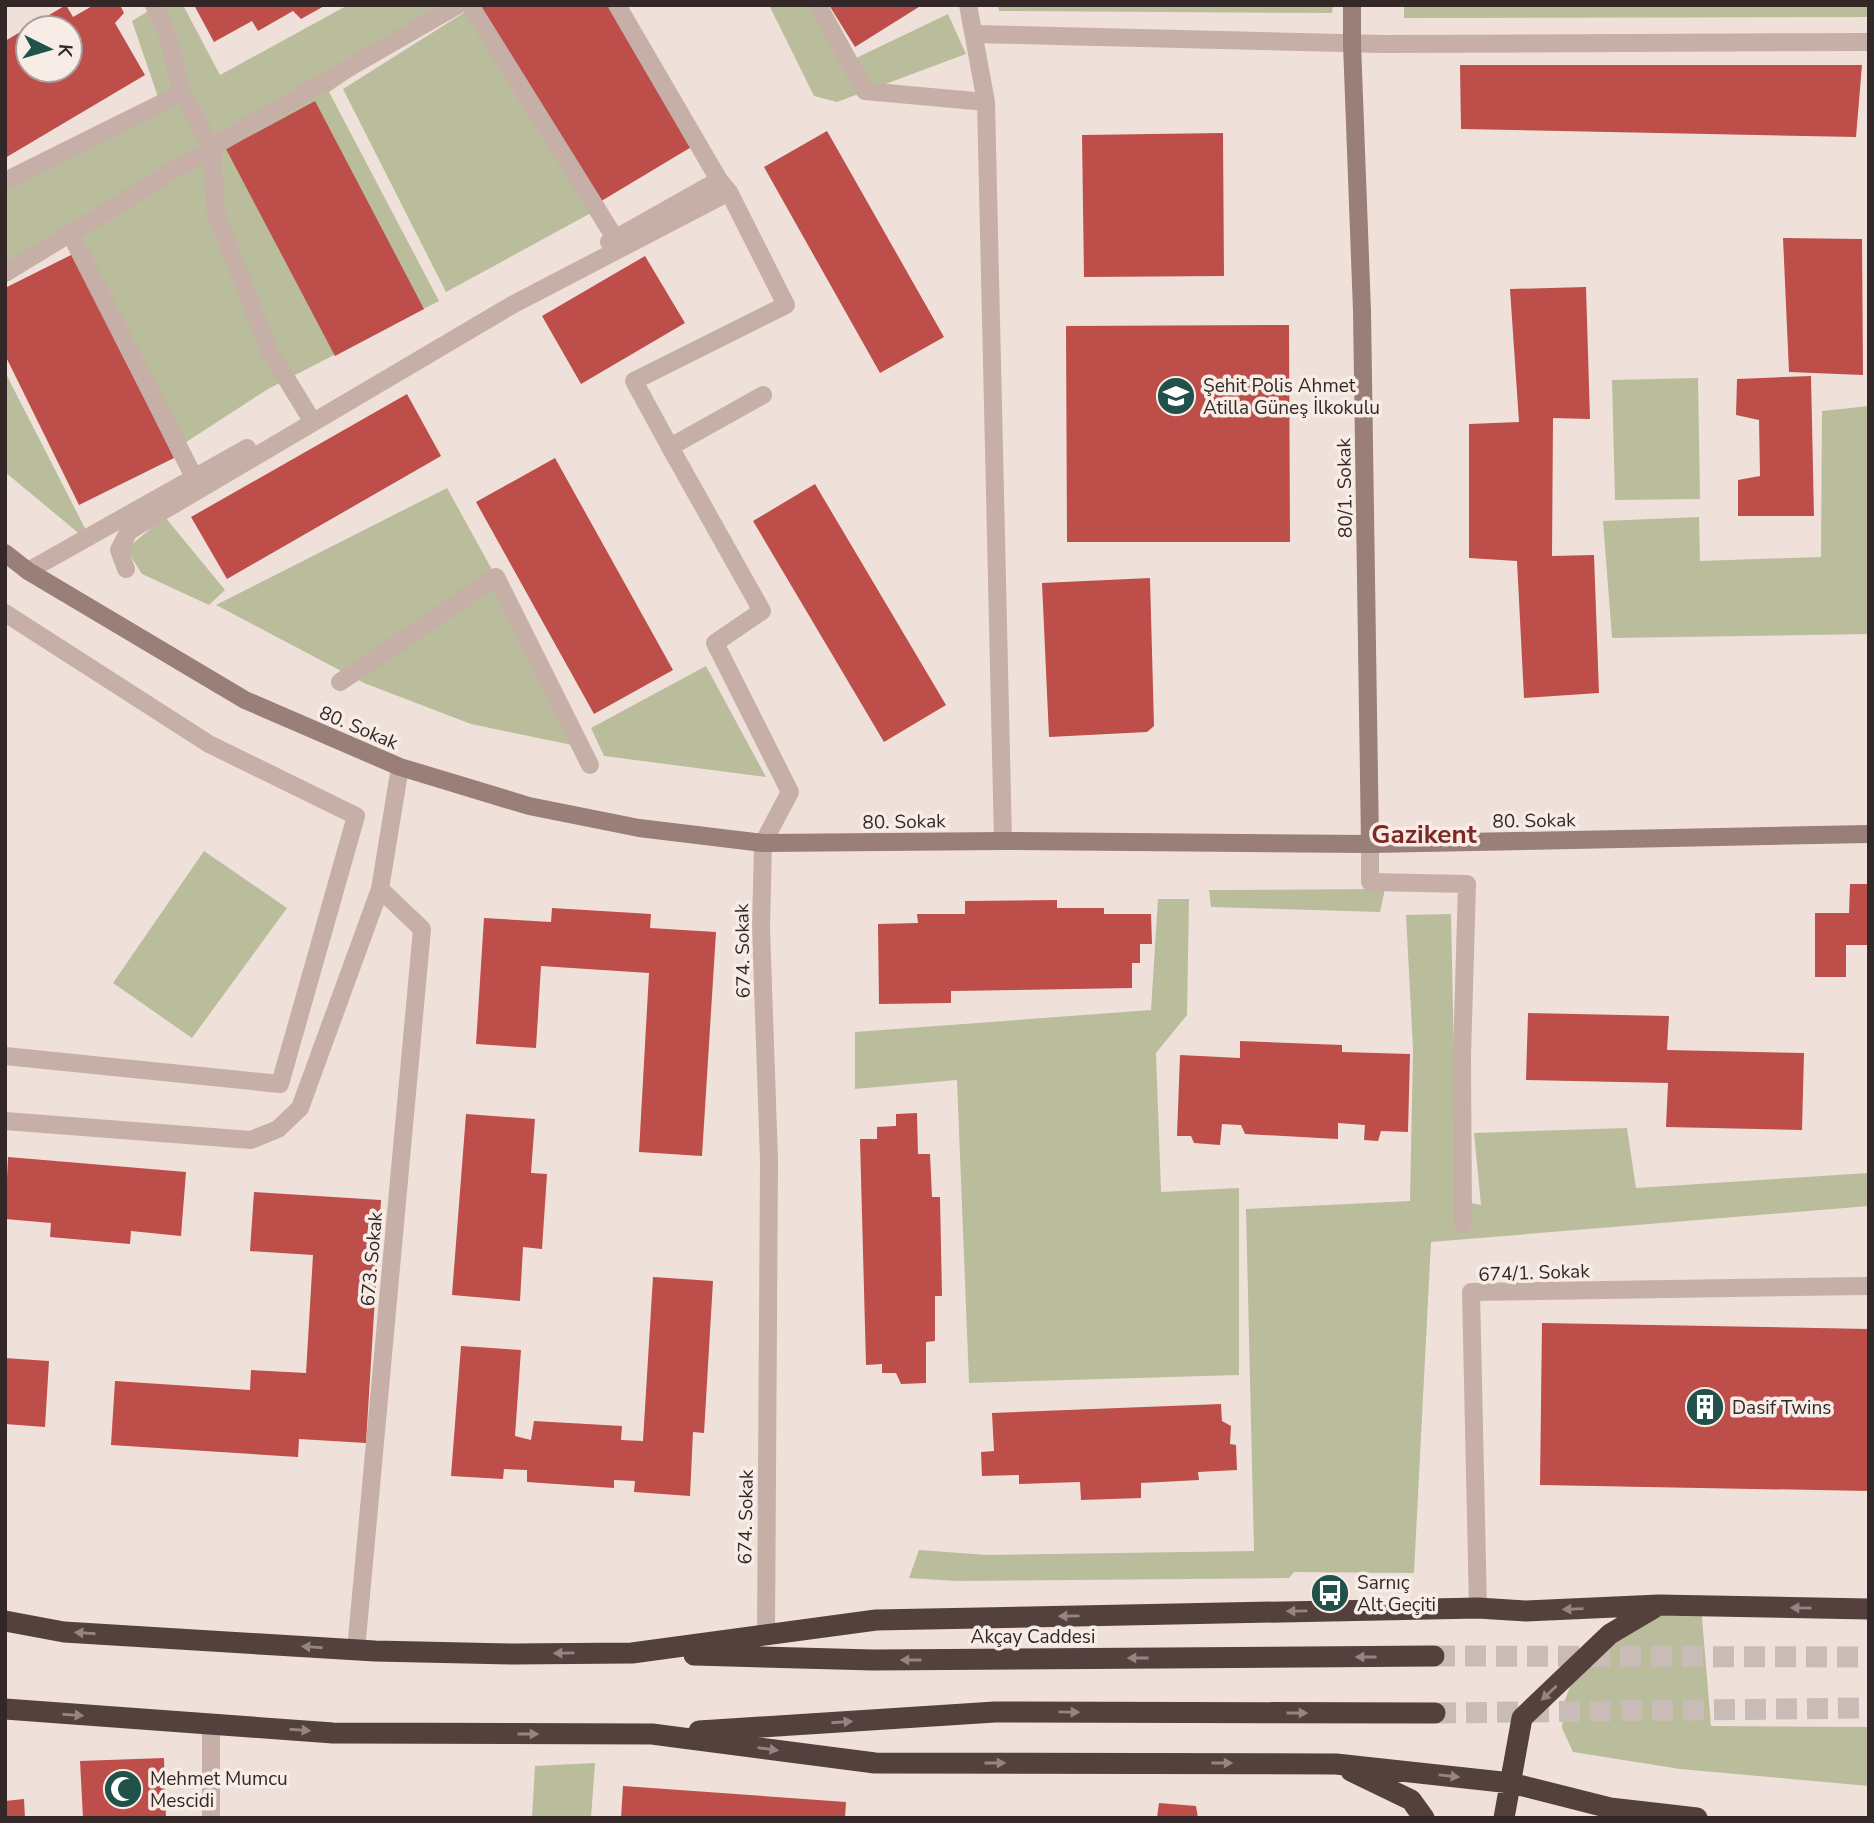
<svg xmlns="http://www.w3.org/2000/svg" width="1874" height="1823" viewBox="0 0 1874 1823" font-family="'Nunito Sans',sans-serif">
<style>
.green{fill:#b9bd9b}
.building{fill:#bd4e4a;fill-rule:evenodd}
.lines{fill:none;stroke-linecap:round;stroke-linejoin:round}
.highway-tunnel{stroke:#c9bcb6;stroke-width:21;stroke-dasharray:21 10;stroke-linecap:butt}
.lane{stroke:#c6afa7;stroke-width:18}
.street{stroke:#c6afa7;stroke-width:18}
.secondary{stroke:#9a7e78;stroke-width:18}
.highway{stroke:#54413e;stroke-width:21}
.oneway{fill:#958581}
.labels{text-anchor:middle;stroke-width:7;stroke-linejoin:round;paint-order:stroke}
.poi-label{font-size:19px;fill:#332827;stroke:#f7ece6;text-anchor:start}
.street-label{font-size:19px;fill:#332827;stroke:#f7ece6}
.district-label{font-size:26px;font-weight:bold;fill:#7c2926;stroke:#f7ece6}
</style>
<rect width="100%" height="100%" fill="#efe1da"/>
<path class="green" d="M 158,5 L 183,5 L 220,75 L 348,5 L 457,5 L 329,92 L 439,301 L 268,389 L 177,448 L 65,231 L 5,263 L 5,190 L 158,97 L 132,21 Z
M 769,5 L 820,5 L 854,59 L 948,14 L 966,54 L 837,102 L 814,96 Z
M 998,5 L 1333,5 L 1332,13 L 999,11 Z
M 1404,5 L 1869,5 L 1869,17 L 1404,18 Z
M 465,12 L 591,213 L 446,292 L 343,89 Z
M 5,372 L 94,546 L 5,472 Z
M 1698,378 L 1700,499 L 1615,500 L 1612,380 Z
M 1869,406 L 1869,634 L 1612,638 L 1603,521 L 1699,517 L 1700,561 L 1821,557 L 1822,411 Z
M 447,488 L 591,749 L 471,724 L 364,683 L 216,605 Z
M 165,517 L 225,590 L 209,605 L 142,574 L 126,549 Z
M 706,666 L 766,777 L 604,756 L 591,728 Z
M 204,851 L 287,908 L 192,1038 L 113,983 Z
M 1385,889 L 1380,912 L 1211,907 L 1209,890 Z
M 1158,899 L 1189,899 L 1187,1015 L 1156,1053 L 1161,1192 L 1239,1188 L 1239,1375 L 969,1383 L 957,1080 L 855,1089 L 855,1032 L 1151,1010 Z
M 1451,914 L 1457,1200 L 1481,1205 L 1474,1133 L 1627,1128 L 1636,1188 L 1869,1173 L 1869,1206 L 1431,1242 L 1414,1573 L 1294,1572 L 1289,1578 L 957,1581 L 909,1578 L 919,1550 L 988,1555 L 1254,1551 L 1246,1209 L 1410,1201 L 1413,1049 L 1406,915 Z
M 1659,1605 L 1701,1606 L 1711,1726 L 1869,1727 L 1869,1786 L 1680,1769 L 1573,1752 L 1562,1728 L 1565,1700 L 1578,1666 Z
M 595,1763 L 591,1818 L 532,1818 L 535,1766 Z"/>
<path class="building" d="M 66,5 L 73,17 L 94,5 L 120,5 L 124,13 L 115,23 L 145,75 L 5,158 L 5,41 ZM 28,28 L 70,28 L 70,70 L 28,70 Z
M 194,5 L 326,5 L 301,19 L 293,11 L 258,31 L 252,21 L 214,42 Z
M 484,5 L 609,5 L 693,146 L 598,203 L 481,7 Z
M 829,5 L 922,5 L 855,47 Z
M 1460,65 L 1862,65 L 1856,137 L 1461,129 Z
M 315,101 L 424,309 L 335,356 L 226,149 Z
M 827,131 L 944,337 L 880,373 L 764,167 Z
M 1223,133 L 1224,276 L 1084,277 L 1082,135 Z
M 1783,238 L 1862,239 L 1863,375 L 1789,372 Z
M 73,254 L 174,458 L 79,505 L 5,355 L 5,288 Z
M 645,256 L 685,323 L 581,384 L 542,316 Z
M 1586,287 L 1590,419 L 1553,418 L 1552,556 L 1594,555 L 1599,693 L 1524,698 L 1517,561 L 1469,558 L 1469,424 L 1519,422 L 1510,289 Z
M 1289,325 L 1290,542 L 1067,542 L 1066,326 Z
M 1811,376 L 1814,516 L 1738,516 L 1738,480 L 1760,476 L 1759,420 L 1736,415 L 1737,379 Z
M 407,394 L 441,456 L 227,579 L 191,517 Z
M 555,458 L 673,670 L 594,714 L 476,502 Z
M 815,484 L 946,705 L 884,742 L 753,521 Z
M 1150,578 L 1154,726 L 1147,732 L 1049,737 L 1042,583 Z
M 1850,884 L 1869,884 L 1869,945 L 1846,945 L 1846,977 L 1815,977 L 1815,913 L 1849,913 Z
M 1057,900 L 1057,908 L 1104,908 L 1104,914 L 1151,914 L 1152,944 L 1140,944 L 1140,963 L 1132,963 L 1132,988 L 951,991 L 951,1003 L 879,1004 L 878,924 L 918,923 L 917,914 L 965,914 L 965,901 Z
M 552,908 L 651,914 L 650,928 L 716,932 L 702,1156 L 639,1152 L 649,973 L 541,966 L 536,1048 L 476,1044 L 484,918 L 551,922 Z
M 1528,1013 L 1669,1016 L 1667,1050 L 1804,1053 L 1802,1130 L 1666,1127 L 1668,1083 L 1526,1080 Z
M 1240,1041 L 1342,1045 L 1342,1052 L 1410,1054 L 1408,1132 L 1381,1131 L 1378,1141 L 1364,1140 L 1365,1125 L 1338,1123 L 1338,1139 L 1245,1134 L 1241,1125 L 1222,1124 L 1220,1145 L 1194,1143 L 1191,1136 L 1177,1136 L 1180,1055 L 1240,1058 Z
M 917,1113 L 918,1154 L 930,1154 L 932,1197 L 940,1197 L 942,1296 L 935,1296 L 935,1341 L 926,1342 L 926,1383 L 901,1384 L 896,1373 L 882,1373 L 882,1364 L 866,1365 L 860,1139 L 877,1139 L 877,1127 L 896,1126 L 896,1114 Z
M 466,1114 L 535,1119 L 531,1173 L 547,1174 L 542,1249 L 523,1247 L 520,1301 L 452,1295 Z
M 8,1157 L 186,1172 L 181,1236 L 131,1231 L 130,1244 L 50,1237 L 51,1223 L 5,1219 Z
M 254,1192 L 381,1200 L 366,1443 L 299,1439 L 298,1457 L 111,1445 L 115,1381 L 250,1390 L 251,1370 L 306,1373 L 313,1255 L 250,1251 Z
M 653,1277 L 713,1281 L 704,1433 L 693,1432 L 690,1496 L 634,1492 L 635,1481 L 614,1480 L 614,1488 L 527,1482 L 527,1470 L 504,1469 L 503,1479 L 451,1476 L 461,1346 L 521,1350 L 515,1436 L 531,1440 L 534,1421 L 622,1426 L 621,1440 L 643,1441 Z
M 1542,1323 L 1869,1329 L 1869,1491 L 1540,1485 Z
M 5,1358 L 49,1361 L 45,1427 L 5,1424 Z
M 1221,1404 L 1222,1421 L 1231,1426 L 1230,1444 L 1236,1445 L 1237,1470 L 1198,1472 L 1199,1480 L 1141,1483 L 1141,1498 L 1081,1500 L 1080,1482 L 1019,1484 L 1019,1475 L 982,1476 L 981,1452 L 994,1451 L 992,1413 Z
M 164,1758 L 166,1818 L 83,1818 L 80,1761 Z
M 623,1786 L 846,1802 L 845,1818 L 621,1818 Z
M 24,1799 L 25,1818 L 5,1818 L 5,1801 Z
M 1159,1803 L 1196,1806 L 1198,1818 L 1157,1818 Z"/>
<g class="lines">
<path class="highway-tunnel" d="M 1434,1656 L 1869,1657
M 1435,1713 L 1869,1708"/>
<path class="lane" d="M 211,1724 L 211,1818"/>
<path class="street" d="M 154,5 L 167,33 L 182,93 L 212,147 L 216,214 L 270,352 L 308,414
M 470,5 L 615,238
M 818,5 L 865,91 L 986,102
M 968,5 L 986,102 L 1003,841
M 974,34 L 1383,44 L 1869,42
M 5,181 L 182,93
M 70,233 L 194,477
M 609,242 L 719,180
M 5,273 L 234,134 L 458,5
M 763,395 L 670,447 L 762,611 L 715,643 L 790,792 L 763,843 L 761,928 L 769,1160 L 766,1635
M 670,447 L 634,381 L 786,305 L 729,192
M 126,569 L 119,550 L 129,531 L 512,305 L 729,192 L 719,180 L 617,5
M 28,571 L 247,448
M 5,613 L 209,744 L 356,816 L 280,1084 L 5,1056
M 340,682 L 496,577 L 590,765
M 1370,844 L 1370,882 L 1467,884 L 1462,1056 L 1463,1224
M 5,1121 L 251,1140 L 278,1129 L 300,1108 L 380,889 L 400,767
M 1478,1608 L 1471,1292 L 1869,1286
M 356,1650 L 422,929 L 380,889"/>
<path class="secondary" d="M 1352,5 L 1352,44 L 1362,311 L 1370,844
M 5,553 L 28,571 L 245,700 L 400,767 L 529,806 L 639,828 L 763,843 L 1003,841 L 1370,844 L 1869,834"/>
<path class="highway" d="M 5,1621 L 64,1632 L 375,1651 L 513,1654 L 632,1653 L 876,1620 L 1478,1608 L 1526,1611 L 1659,1605 L 1869,1609
M 694,1655 L 873,1660 L 1434,1656
M 5,1709 L 333,1733 L 652,1734 L 875,1763 L 1336,1764 L 1511,1783 L 1610,1808 L 1697,1818
M 699,1731 L 995,1712 L 1435,1713
M 1351,1771 L 1411,1800 L 1424,1818
M 1504,1818 L 1522,1718 L 1610,1634 L 1654,1608"/>
</g>
<defs><path id="oneway-solid" d="M-6-.8H1V-3.2L6.5 0L1 3.2V.8H-6Z" transform="scale(1.75)"/></defs>
<g class="oneway">
<use href="#oneway-solid" transform="translate(1801 1608) rotate(-179)"/>
<use href="#oneway-solid" transform="translate(1573 1609) rotate(178)"/>
<use href="#oneway-solid" transform="translate(1297 1611) rotate(179)"/>
<use href="#oneway-solid" transform="translate(1069 1616) rotate(179)"/>
<use href="#oneway-solid" transform="translate(85 1633) rotate(-176)"/>
<use href="#oneway-solid" transform="translate(312 1647) rotate(-176)"/>
<use href="#oneway-solid" transform="translate(564 1653) rotate(179)"/>
<use href="#oneway-solid" transform="translate(1366 1657) rotate(180)"/>
<use href="#oneway-solid" transform="translate(1138 1658) rotate(180)"/>
<use href="#oneway-solid" transform="translate(911 1660) rotate(180)"/>
<use href="#oneway-solid" transform="translate(1549 1693) rotate(137)"/>
<use href="#oneway-solid" transform="translate(1069 1712) rotate(1)"/>
<use href="#oneway-solid" transform="translate(1297 1713)"/>
<use href="#oneway-solid" transform="translate(73 1715) rotate(4)"/>
<use href="#oneway-solid" transform="translate(842 1722) rotate(-4)"/>
<use href="#oneway-solid" transform="translate(300 1730) rotate(4)"/>
<use href="#oneway-solid" transform="translate(528 1734)"/>
<use href="#oneway-solid" transform="translate(768 1749) rotate(7)"/>
<use href="#oneway-solid" transform="translate(995 1763)"/>
<use href="#oneway-solid" transform="translate(1222 1763)"/>
<use href="#oneway-solid" transform="translate(1449 1776) rotate(6)"/>
</g>
<defs>
<g id="school-disc" transform="scale(2.0125)"><circle r="9.5" fill="#20514a" stroke="#f7ece6"/><path d="M0-5L7-2L0 1L-7-2ZM-4 1L0 2.5L4 1V4Q0 6-4 4Z" fill="#fff"/></g>
<g id="building-disc" transform="scale(2.0125)"><circle r="9.5" fill="#20514a" stroke="#f7ece6"/><path d="M-4-6H4V6H1V3H-1V6H-4ZM-2.5-4.3h1.7v1.8h-1.7ZM.8-4.3h1.7v1.8H.8ZM-2.5-1h1.7V.8h-1.7ZM.8-1h1.7V.8H.8Z" fill="#fff"/></g>
<g id="bus-disc" transform="scale(2.0125)"><circle r="9.5" fill="#20514a" stroke="#f7ece6"/><path d="M-5-6H5V4H4V6H2V4H-2V6H-4V4H-5ZM-3.5-4V0h7V-4ZM-3.5 1.2v1.5H-2V1.2ZM2 1.2v1.5H3.5V1.2Z" fill="#fff"/></g>
<g id="mosque-disc" transform="scale(2.0125)"><circle r="9.5" fill="#20514a" stroke="#f7ece6"/><path d="M3.5-4.9A6 6 0 1 0 3.5 4.9A5 5 0 1 1 3.5-4.9Z" fill="#fff"/></g>
</defs>
<g fill-rule="evenodd">
<use href="#school-disc" x="1176" y="396"/>
<use href="#building-disc" x="1705" y="1407"/>
<use href="#bus-disc" x="1330" y="1593"/>
<use href="#mosque-disc" x="123" y="1789"/>
</g>
<g class="labels">
<g class="poi-label">
<text x="1203" y="392">Şehit Polis Ahmet<tspan x="1203" dy="22">Atilla Güneş İlkokulu</tspan></text>
<text x="1732" y="1414">Dasif Twins</text>
<text x="1357" y="1589">Sarnıç<tspan x="1357" dy="22">Alt Geçiti</tspan></text>
<text x="150" y="1785">Mehmet Mumcu<tspan x="150" dy="22">Mescidi</tspan></text>
</g>
<g class="street-label">
<text transform="translate(1344 488) rotate(-91)" y="7">80/1. Sokak</text>
<text transform="translate(359 727) rotate(23)" y="7">80. Sokak</text>
<text transform="translate(1534 820) rotate(-1)" y="7">80. Sokak</text>
<text transform="translate(904 821) rotate(-1)" y="7">80. Sokak</text>
<text transform="translate(742 951) rotate(-91)" y="7">674. Sokak</text>
<text transform="translate(371 1259) rotate(-85)" y="7">673. Sokak</text>
<text transform="translate(1534 1272) rotate(-2)" y="7">674/1. Sokak</text>
<text transform="translate(745 1517) rotate(-89)" y="7">674. Sokak</text>
<text x="1033" y="1643">Akçay Caddesi</text>
</g>
<g class="district-label">
<text x="1424" y="843">Gazikent</text>
</g>
</g>
<rect width="1874" height="1823" fill="none" stroke="#332827" stroke-width="14"/>
<g transform="translate(49 49) rotate(95)"><circle r="33" fill="#f7ece6" stroke="#a99e9a" stroke-width="2"/>
<path d="M0-5L12 26L0 18L-12 26Z" fill="#20514a"/>
<text y="-10" font-size="19" font-weight="bold" text-anchor="middle" fill="#332827">K</text>
</g>
</svg>
